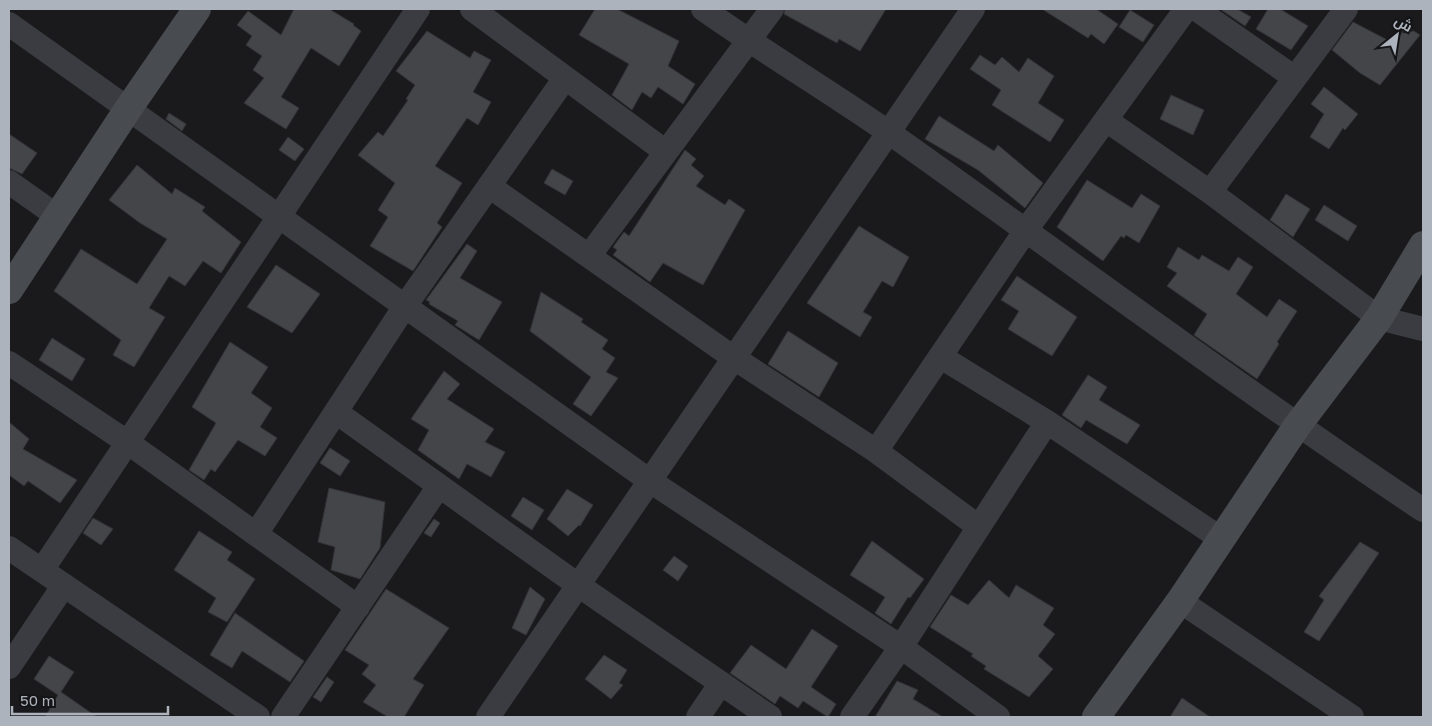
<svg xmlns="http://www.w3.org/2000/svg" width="1432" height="726" viewBox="0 0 1432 726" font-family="'Golos Text',Cairo,sans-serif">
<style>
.building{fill:#444549;stroke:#343438}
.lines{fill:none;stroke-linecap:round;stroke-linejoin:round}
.street{stroke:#3a3c41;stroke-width:24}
.secondary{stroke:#484c51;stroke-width:28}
</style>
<rect width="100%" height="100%" fill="#1a1a1c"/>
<path class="building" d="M 294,9 L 329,9 L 354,24 L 353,25 L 361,31 L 339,66 L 311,48 L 281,97 L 299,108 L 286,129 L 244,103 L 264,78 L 253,70 L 262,56 L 246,45 L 252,36 L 237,25 L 248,11 L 281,35 Z
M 595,9 L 617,9 L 679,41 L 668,66 L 695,84 L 683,104 L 658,87 L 651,98 L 642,92 L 632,110 L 612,95 L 629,64 L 579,35 Z
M 785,9 L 886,9 L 860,51 L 839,39 L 837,43 L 784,14 Z
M 1042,9 L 1096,9 L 1118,24 L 1104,44 L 1091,34 L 1088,38 Z
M 1220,9 L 1237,9 L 1251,17 L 1245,26 Z
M 1268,9 L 1280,9 L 1308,26 L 1291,50 L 1256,29 Z
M 1130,10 L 1154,25 L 1143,42 L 1119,27 Z
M 1353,22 L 1395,44 L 1406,26 L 1420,35 L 1380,85 L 1360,73 L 1332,50 Z
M 427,31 L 470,58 L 474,51 L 491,60 L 473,92 L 491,102 L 478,125 L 467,118 L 435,166 L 462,183 L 437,223 L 442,227 L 413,271 L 370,246 L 388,217 L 378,210 L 395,183 L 358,155 L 378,132 L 383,136 L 408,100 L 406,99 L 415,85 L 396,71 Z
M 980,55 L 995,65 L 1002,57 L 1019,72 L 1028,58 L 1054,76 L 1038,103 L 1064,120 L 1050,142 L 992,105 L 1001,90 L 970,69 Z
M 1324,87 L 1358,114 L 1345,130 L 1343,128 L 1329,149 L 1310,137 L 1324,114 L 1311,104 Z
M 1171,95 L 1204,110 L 1193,135 L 1160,119 Z
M 169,113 L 186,124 L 182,131 L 166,119 Z
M 939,116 L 994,151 L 998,145 L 1043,183 L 1025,208 L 978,170 L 925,139 Z
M 9,134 L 37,153 L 22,174 L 9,168 Z
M 288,137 L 304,149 L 295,161 L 279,150 Z
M 685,150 L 696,159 L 691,165 L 704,176 L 696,186 L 725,205 L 729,199 L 745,210 L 703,285 L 663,263 L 650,282 L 613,255 L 617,250 L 613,247 L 624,232 L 629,236 Z
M 137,165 L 172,194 L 175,188 L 205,207 L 202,211 L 241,242 L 221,273 L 203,261 L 185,286 L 169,276 L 149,308 L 165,317 L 134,367 L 113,355 L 121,340 L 54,291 L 81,249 L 137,284 L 167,239 L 140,223 L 109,200 Z
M 552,169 L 573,181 L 565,195 L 544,183 Z
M 1087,180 L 1132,208 L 1141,194 L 1160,206 L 1139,243 L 1126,235 L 1124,238 L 1121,236 L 1103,261 L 1057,227 Z
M 1286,194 L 1310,209 L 1293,237 L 1270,220 Z
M 1324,205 L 1357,226 L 1348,241 L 1315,220 Z
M 859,226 L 909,257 L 893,287 L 882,281 L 863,312 L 872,317 L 860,337 L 807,303 Z
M 467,244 L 477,251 L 460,278 L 502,302 L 479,340 L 455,325 L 458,321 L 429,304 L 430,302 L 426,300 Z
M 1178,247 L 1199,260 L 1202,255 L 1229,271 L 1238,257 L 1253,267 L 1236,294 L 1267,317 L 1279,299 L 1297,311 L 1277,342 L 1279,344 L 1257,379 L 1194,335 L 1207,314 L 1167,286 L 1177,273 L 1167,267 Z
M 276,265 L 320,294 L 292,333 L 247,307 Z
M 1017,276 L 1077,317 L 1052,356 L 1008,329 L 1019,311 L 1001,300 Z
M 541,292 L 583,319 L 581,322 L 608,340 L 602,349 L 615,358 L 606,372 L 618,378 L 591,416 L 573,404 L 591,377 L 530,331 Z
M 788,331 L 838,363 L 819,397 L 768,364 Z
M 52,338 L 85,359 L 72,381 L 39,360 Z
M 230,342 L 268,367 L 251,393 L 272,408 L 260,427 L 277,438 L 265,456 L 238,440 L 215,472 L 211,469 L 204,480 L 189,470 L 216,423 L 192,407 Z
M 444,371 L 460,384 L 447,399 L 494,429 L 485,442 L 505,452 L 491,477 L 467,464 L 459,479 L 418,450 L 429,430 L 411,419 Z
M 1088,375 L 1107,387 L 1099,400 L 1140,425 L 1127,444 L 1086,420 L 1081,428 L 1062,415 Z
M 9,422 L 29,439 L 23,449 L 77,480 L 60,503 L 28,481 L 24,486 L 9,475 Z
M 330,448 L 350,461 L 340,476 L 320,463 Z
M 329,488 L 385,502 L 380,548 L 360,579 L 331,570 L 335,547 L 318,542 Z
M 567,489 L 593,505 L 580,526 L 579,525 L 568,536 L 547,519 Z
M 523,497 L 544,510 L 532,530 L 511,516 Z
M 93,518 L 113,529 L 101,545 L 83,533 Z
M 434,519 L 440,523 L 431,537 L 424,533 Z
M 199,531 L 232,552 L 227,560 L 255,579 L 227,622 L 208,612 L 216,598 L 174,570 Z
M 872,541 L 924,579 L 910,598 L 908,597 L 891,624 L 875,613 L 885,597 L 850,575 Z
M 1360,542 L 1379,553 L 1319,641 L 1304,632 L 1324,600 L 1319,596 Z
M 674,556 L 688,566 L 678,581 L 663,570 Z
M 989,580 L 1009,598 L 1016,585 L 1054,608 L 1043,625 L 1055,634 L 1038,656 L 1053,669 L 1029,697 L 984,669 L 986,666 L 971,656 L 973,654 L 930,627 L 951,595 L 968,605 Z
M 530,587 L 545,599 L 526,635 L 512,628 Z
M 386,589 L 449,628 L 413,679 L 424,685 L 404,717 L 388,717 L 363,702 L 376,685 L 362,674 L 369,665 L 345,650 Z
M 235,613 L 304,661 L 290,682 L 242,651 L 232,668 L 210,655 Z
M 812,629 L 838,646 L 811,687 L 836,704 L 828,717 L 803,701 L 798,708 L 780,696 L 775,704 L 730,673 L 751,645 L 786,669 Z
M 604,655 L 627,670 L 619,683 L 623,685 L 611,699 L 585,679 Z
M 49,656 L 74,672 L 61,692 L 97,717 L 45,717 L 58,695 L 34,679 Z
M 327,677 L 334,682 L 321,702 L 313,697 Z
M 897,681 L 918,690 L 913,699 L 943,717 L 875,717 Z
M 1182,698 L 1210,717 L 1170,717 Z"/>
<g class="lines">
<path class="street" d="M 472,9 L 666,152
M 703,9 C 768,55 836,95 901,141 C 1075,265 1246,392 1423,510
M 1196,9 L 1295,78
M 9,24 L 650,481 L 901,647 L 998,717
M 1106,120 L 1210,192 L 1379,318 L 1423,329
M 9,182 L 57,216
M 489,186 L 734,358 L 876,451 L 979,527
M 1210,192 L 1346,9
M 589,256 L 772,9
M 941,357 L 1047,422 L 1220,538
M 9,363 L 127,442 L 358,607
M 336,412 L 578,585 L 770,717
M 876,451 L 1026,230 L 1186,9
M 256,534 L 405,306 L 565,78
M 9,548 L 258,717
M 42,570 L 418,9
M 1180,601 L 1352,717
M 9,667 L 64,585
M 283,717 L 439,486
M 488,717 L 973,9
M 698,717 L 721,683
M 852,717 L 901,647 L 1047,422"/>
<path class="secondary" d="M 9,290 L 128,109 L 197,9
M 1096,717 L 1180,601 L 1297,426 L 1379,318 L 1423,245"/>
</g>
<rect width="1432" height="726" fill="none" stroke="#acb3bc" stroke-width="20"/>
<g transform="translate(1397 35) rotate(30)" stroke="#151517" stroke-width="4" paint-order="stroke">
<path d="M0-4L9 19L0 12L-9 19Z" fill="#acb3bc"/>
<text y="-8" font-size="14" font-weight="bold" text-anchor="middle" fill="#acb3bc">ش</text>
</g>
<path d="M12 706v8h156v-8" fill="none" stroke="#acb3bc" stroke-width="2.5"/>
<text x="20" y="706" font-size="15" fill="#acb3bc" stroke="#151517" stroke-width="4" paint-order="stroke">50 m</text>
</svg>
